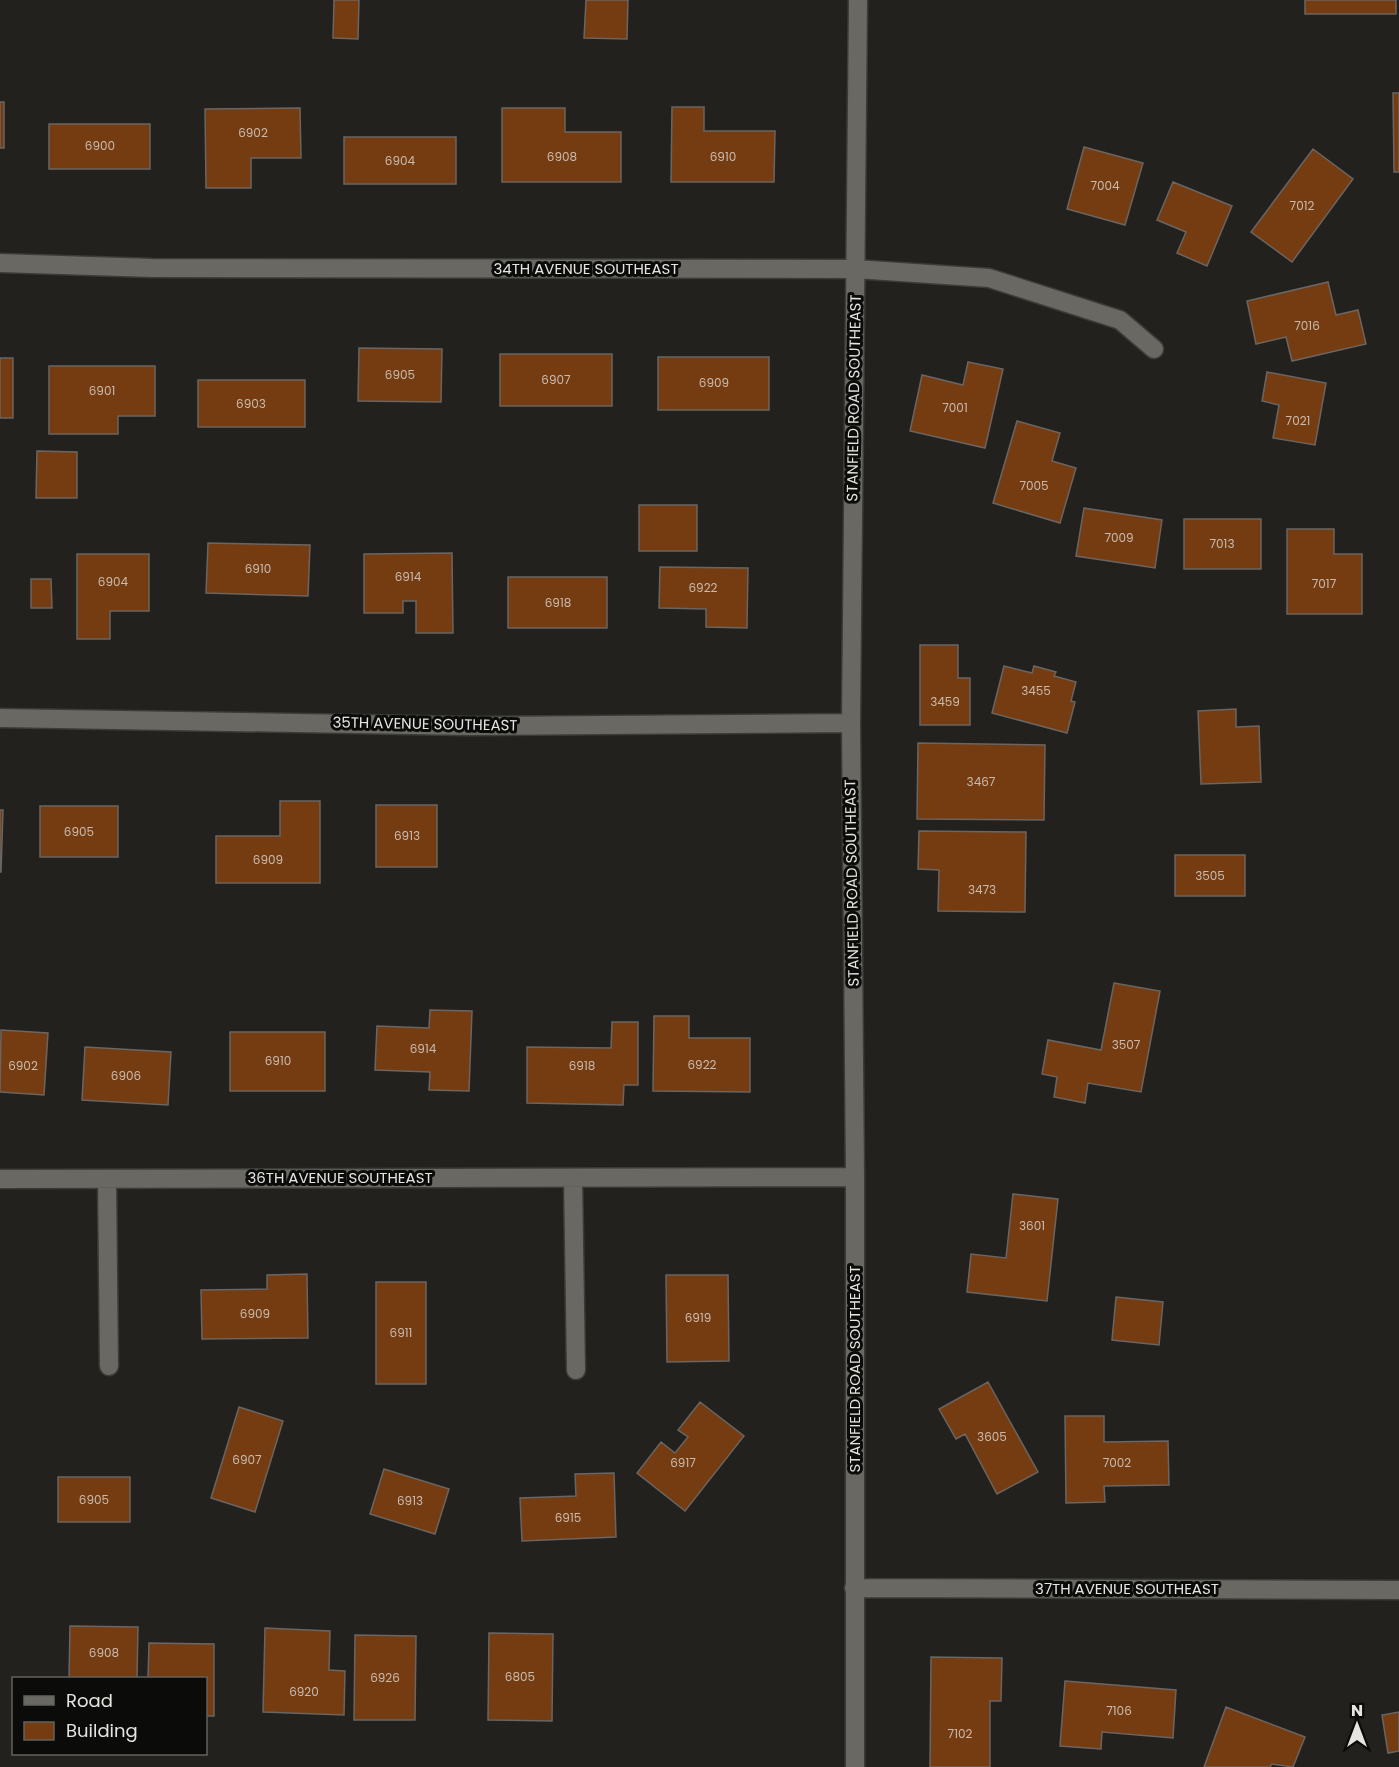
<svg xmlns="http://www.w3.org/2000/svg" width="1399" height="1767" viewBox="0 0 1399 1767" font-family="Poppins,sans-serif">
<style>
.building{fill:#753c12;stroke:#6a6562;stroke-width:1.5}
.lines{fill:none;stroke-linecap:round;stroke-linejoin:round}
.street-casing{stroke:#3b3b37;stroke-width:21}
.street{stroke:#696863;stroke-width:18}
.labels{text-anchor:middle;stroke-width:6;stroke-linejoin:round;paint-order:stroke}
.number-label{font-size:12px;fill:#c9baad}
.street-label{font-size:15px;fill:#e5e4e1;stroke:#0b0b09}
</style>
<rect width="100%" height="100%" fill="#22211d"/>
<path class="building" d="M 334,0 L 359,0 L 358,39 L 333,38 Z
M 586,0 L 628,0 L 627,39 L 584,38 Z
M 1305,0 L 1396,0 L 1396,14 L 1305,14 Z
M 1393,93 L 1399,93 L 1399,172 L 1394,172 Z
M 0,102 L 4,102 L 4,148 L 0,148 Z
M 672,107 L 704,107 L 704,131 L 775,131 L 774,182 L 671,182 Z
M 300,108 L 301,158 L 251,158 L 251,188 L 206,188 L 205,109 Z
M 502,108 L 565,108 L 565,132 L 621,132 L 621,182 L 502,182 Z
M 49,124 L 150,124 L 150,169 L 49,169 Z
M 344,137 L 456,137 L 456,184 L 344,184 Z
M 1084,147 L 1143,163 L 1125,225 L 1067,209 Z
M 1313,149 L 1353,179 L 1292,262 L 1251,232 Z
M 1173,182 L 1232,206 L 1207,266 L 1177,253 L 1186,232 L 1157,220 Z
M 1328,282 L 1336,315 L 1358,310 L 1366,344 L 1292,361 L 1286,337 L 1256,344 L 1247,301 Z
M 359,348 L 442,349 L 441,402 L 358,401 Z
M 500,354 L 612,354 L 612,406 L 500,406 Z
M 658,357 L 769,357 L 769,410 L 658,410 Z
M 0,358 L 13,358 L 13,418 L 0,418 Z
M 968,362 L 1003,369 L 985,448 L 910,431 L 922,375 L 963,385 Z
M 49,366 L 155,366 L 155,416 L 118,416 L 118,434 L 49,434 Z
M 1267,372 L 1326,383 L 1315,445 L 1273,438 L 1279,405 L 1262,401 Z
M 198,380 L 305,380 L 305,427 L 198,427 Z
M 1017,421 L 1060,433 L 1052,461 L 1076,468 L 1060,523 L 993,503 Z
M 37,451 L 77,452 L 77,498 L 36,498 Z
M 639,505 L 697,505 L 697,551 L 639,551 Z
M 1084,508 L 1162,520 L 1155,568 L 1076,556 Z
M 1184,519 L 1261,519 L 1261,569 L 1184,569 Z
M 1287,529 L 1334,529 L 1334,554 L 1362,554 L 1362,614 L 1287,614 Z
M 208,543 L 310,545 L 308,596 L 206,593 Z
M 452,553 L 453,633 L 416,633 L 416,601 L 403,601 L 403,613 L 364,613 L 364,554 Z
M 77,554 L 149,554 L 149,611 L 110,611 L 110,639 L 77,639 Z
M 660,567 L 748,568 L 747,628 L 706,627 L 706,609 L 659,608 Z
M 508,577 L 607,577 L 607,628 L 508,628 Z
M 31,579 L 51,579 L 52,608 L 31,608 Z
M 920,645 L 958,645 L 958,678 L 970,678 L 970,725 L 920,725 Z
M 1004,666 L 1032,673 L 1034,666 L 1056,672 L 1054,676 L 1076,682 L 1071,701 L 1075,702 L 1067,733 L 992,713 Z
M 1236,709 L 1236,727 L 1259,726 L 1261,782 L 1201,784 L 1198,711 Z
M 918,743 L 1045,745 L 1044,820 L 917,819 Z
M 280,801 L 320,801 L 320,883 L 216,883 L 216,836 L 280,836 Z
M 376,805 L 437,805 L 437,867 L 376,867 Z
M 40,806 L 118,806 L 118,857 L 40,857 Z
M 0,810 L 3,810 L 1,872 L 0,872 Z
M 919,831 L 1026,832 L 1025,912 L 938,911 L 939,870 L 918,869 Z
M 1175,855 L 1245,855 L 1245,896 L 1175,896 Z
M 1114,983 L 1160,991 L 1141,1092 L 1088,1083 L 1085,1103 L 1054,1097 L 1057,1077 L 1042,1074 L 1048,1040 L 1101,1050 Z
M 430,1010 L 472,1011 L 469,1091 L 429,1090 L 430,1072 L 375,1070 L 377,1026 L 429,1028 Z
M 654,1016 L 689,1016 L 689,1038 L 750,1038 L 750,1092 L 653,1091 Z
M 612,1022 L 638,1022 L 638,1085 L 624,1085 L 623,1105 L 527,1103 L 527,1047 L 611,1048 Z
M 1,1030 L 48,1033 L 44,1095 L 0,1092 Z
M 230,1032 L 325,1032 L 325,1091 L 230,1091 Z
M 85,1047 L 171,1052 L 168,1105 L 82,1100 Z
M 1013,1194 L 1058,1199 L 1047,1301 L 967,1292 L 971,1254 L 1006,1258 Z
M 307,1274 L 308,1338 L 202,1339 L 201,1290 L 267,1289 L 267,1275 Z
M 666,1275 L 728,1275 L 729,1361 L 667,1362 Z
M 376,1282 L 426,1282 L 426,1384 L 376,1384 Z
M 1116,1297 L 1163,1302 L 1159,1345 L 1112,1340 Z
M 988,1382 L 1038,1472 L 997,1494 L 965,1434 L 956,1439 L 939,1409 Z
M 700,1402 L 744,1436 L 685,1511 L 637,1473 L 661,1442 L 675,1453 L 688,1437 L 678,1430 Z
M 239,1407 L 283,1421 L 255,1512 L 211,1498 Z
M 1065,1416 L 1104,1416 L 1104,1442 L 1168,1441 L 1169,1485 L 1104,1486 L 1105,1502 L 1066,1503 Z
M 384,1469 L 449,1489 L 435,1534 L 370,1514 Z
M 614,1473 L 616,1537 L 522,1541 L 520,1498 L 576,1496 L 575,1474 Z
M 58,1477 L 130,1477 L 130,1522 L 58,1522 Z
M 70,1626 L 138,1627 L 137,1678 L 69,1678 Z
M 265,1628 L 330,1631 L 329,1670 L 345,1671 L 344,1715 L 263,1712 Z
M 489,1633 L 553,1634 L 552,1721 L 488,1720 Z
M 355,1635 L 416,1636 L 415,1720 L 354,1720 Z
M 149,1643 L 214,1644 L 214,1716 L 206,1716 L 206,1678 L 148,1678 Z
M 931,1657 L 1002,1658 L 1001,1701 L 990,1701 L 990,1767 L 930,1767 Z
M 1065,1681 L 1176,1690 L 1173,1738 L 1102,1732 L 1101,1749 L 1060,1746 Z
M 1226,1707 L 1305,1737 L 1293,1767 L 1272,1764 L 1270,1767 L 1204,1767 Z
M 1399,1712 L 1399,1751 L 1388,1753 L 1382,1715 Z"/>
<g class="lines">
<g class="street-casing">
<path id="street" d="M 0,263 L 152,268 L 855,269 L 989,278 L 1120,320 L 1154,349
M 0,718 L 468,726 L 851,723
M 573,1178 L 576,1370
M 0,1179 L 855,1177
M 107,1179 L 109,1366
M 854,1588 L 1399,1590
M 855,1767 L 855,1177 L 851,723 L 858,0"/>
</g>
<use href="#street" class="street"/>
</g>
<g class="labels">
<g class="number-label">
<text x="253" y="137">6902</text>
<text x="100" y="150">6900</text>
<text x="562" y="161">6908</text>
<text x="723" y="161">6910</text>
<text x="400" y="165">6904</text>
<text x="1105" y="190">7004</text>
<text x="1302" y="210">7012</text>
<text x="1307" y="330">7016</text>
<text x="400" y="379">6905</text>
<text x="556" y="384">6907</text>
<text x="714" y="387">6909</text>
<text x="102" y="395">6901</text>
<text x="251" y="408">6903</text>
<text x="955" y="412">7001</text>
<text x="1298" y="425">7021</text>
<text x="1034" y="490">7005</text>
<text x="1119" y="542">7009</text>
<text x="1222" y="548">7013</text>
<text x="258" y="573">6910</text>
<text x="408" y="581">6914</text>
<text x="113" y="586">6904</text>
<text x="1324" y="588">7017</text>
<text x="703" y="592">6922</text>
<text x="558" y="607">6918</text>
<text x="1036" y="695">3455</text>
<text x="945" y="706">3459</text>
<text x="981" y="786">3467</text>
<text x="79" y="836">6905</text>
<text x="407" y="840">6913</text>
<text x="268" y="864">6909</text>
<text x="1210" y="880">3505</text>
<text x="982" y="894">3473</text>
<text x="1126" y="1049">3507</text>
<text x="423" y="1053">6914</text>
<text x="278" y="1065">6910</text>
<text x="702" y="1069">6922</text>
<text x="23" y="1070">6902</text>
<text x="582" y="1070">6918</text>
<text x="126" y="1080">6906</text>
<text x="1032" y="1230">3601</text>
<text x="255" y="1318">6909</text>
<text x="698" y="1322">6919</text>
<text x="401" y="1337">6911</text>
<text x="992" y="1441">3605</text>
<text x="247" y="1464">6907</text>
<text x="683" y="1467">6917</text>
<text x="1117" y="1467">7002</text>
<text x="94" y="1504">6905</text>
<text x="410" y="1505">6913</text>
<text x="568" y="1522">6915</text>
<text x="104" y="1657">6908</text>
<text x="520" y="1681">6805</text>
<text x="385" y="1682">6926</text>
<text x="304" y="1696">6920</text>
<text x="1119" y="1715">7106</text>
<text x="960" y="1738">7102</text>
</g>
<g class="street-label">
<text x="586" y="274">34TH AVENUE SOUTHEAST</text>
<text transform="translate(854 398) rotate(-89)" y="5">STANFIELD ROAD SOUTHEAST</text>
<text transform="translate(425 724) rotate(1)" y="5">35TH AVENUE SOUTHEAST</text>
<text transform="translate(852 883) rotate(-91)" y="5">STANFIELD ROAD SOUTHEAST</text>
<text x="340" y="1183">36TH AVENUE SOUTHEAST</text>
<text transform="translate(855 1369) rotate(-90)" y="5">STANFIELD ROAD SOUTHEAST</text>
<text x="1127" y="1594">37TH AVENUE SOUTHEAST</text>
</g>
</g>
<rect x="12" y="1677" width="195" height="78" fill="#0b0b09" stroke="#62625f" stroke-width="1.5"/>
<rect x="24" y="1696" width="30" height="9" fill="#696863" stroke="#62625f" stroke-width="1.5"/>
<text x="66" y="1707" font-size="18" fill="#e5e4e1">Road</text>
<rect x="24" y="1722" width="30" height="18" fill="#753c12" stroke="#62625f" stroke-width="1.5"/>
<text x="66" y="1737" font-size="18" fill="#e5e4e1">Building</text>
<g transform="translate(1357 1725)" stroke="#0b0b09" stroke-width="4.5" paint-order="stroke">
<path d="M0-4.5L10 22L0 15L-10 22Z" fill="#e5e4e1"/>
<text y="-9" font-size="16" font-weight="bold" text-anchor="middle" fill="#e5e4e1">N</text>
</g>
</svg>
